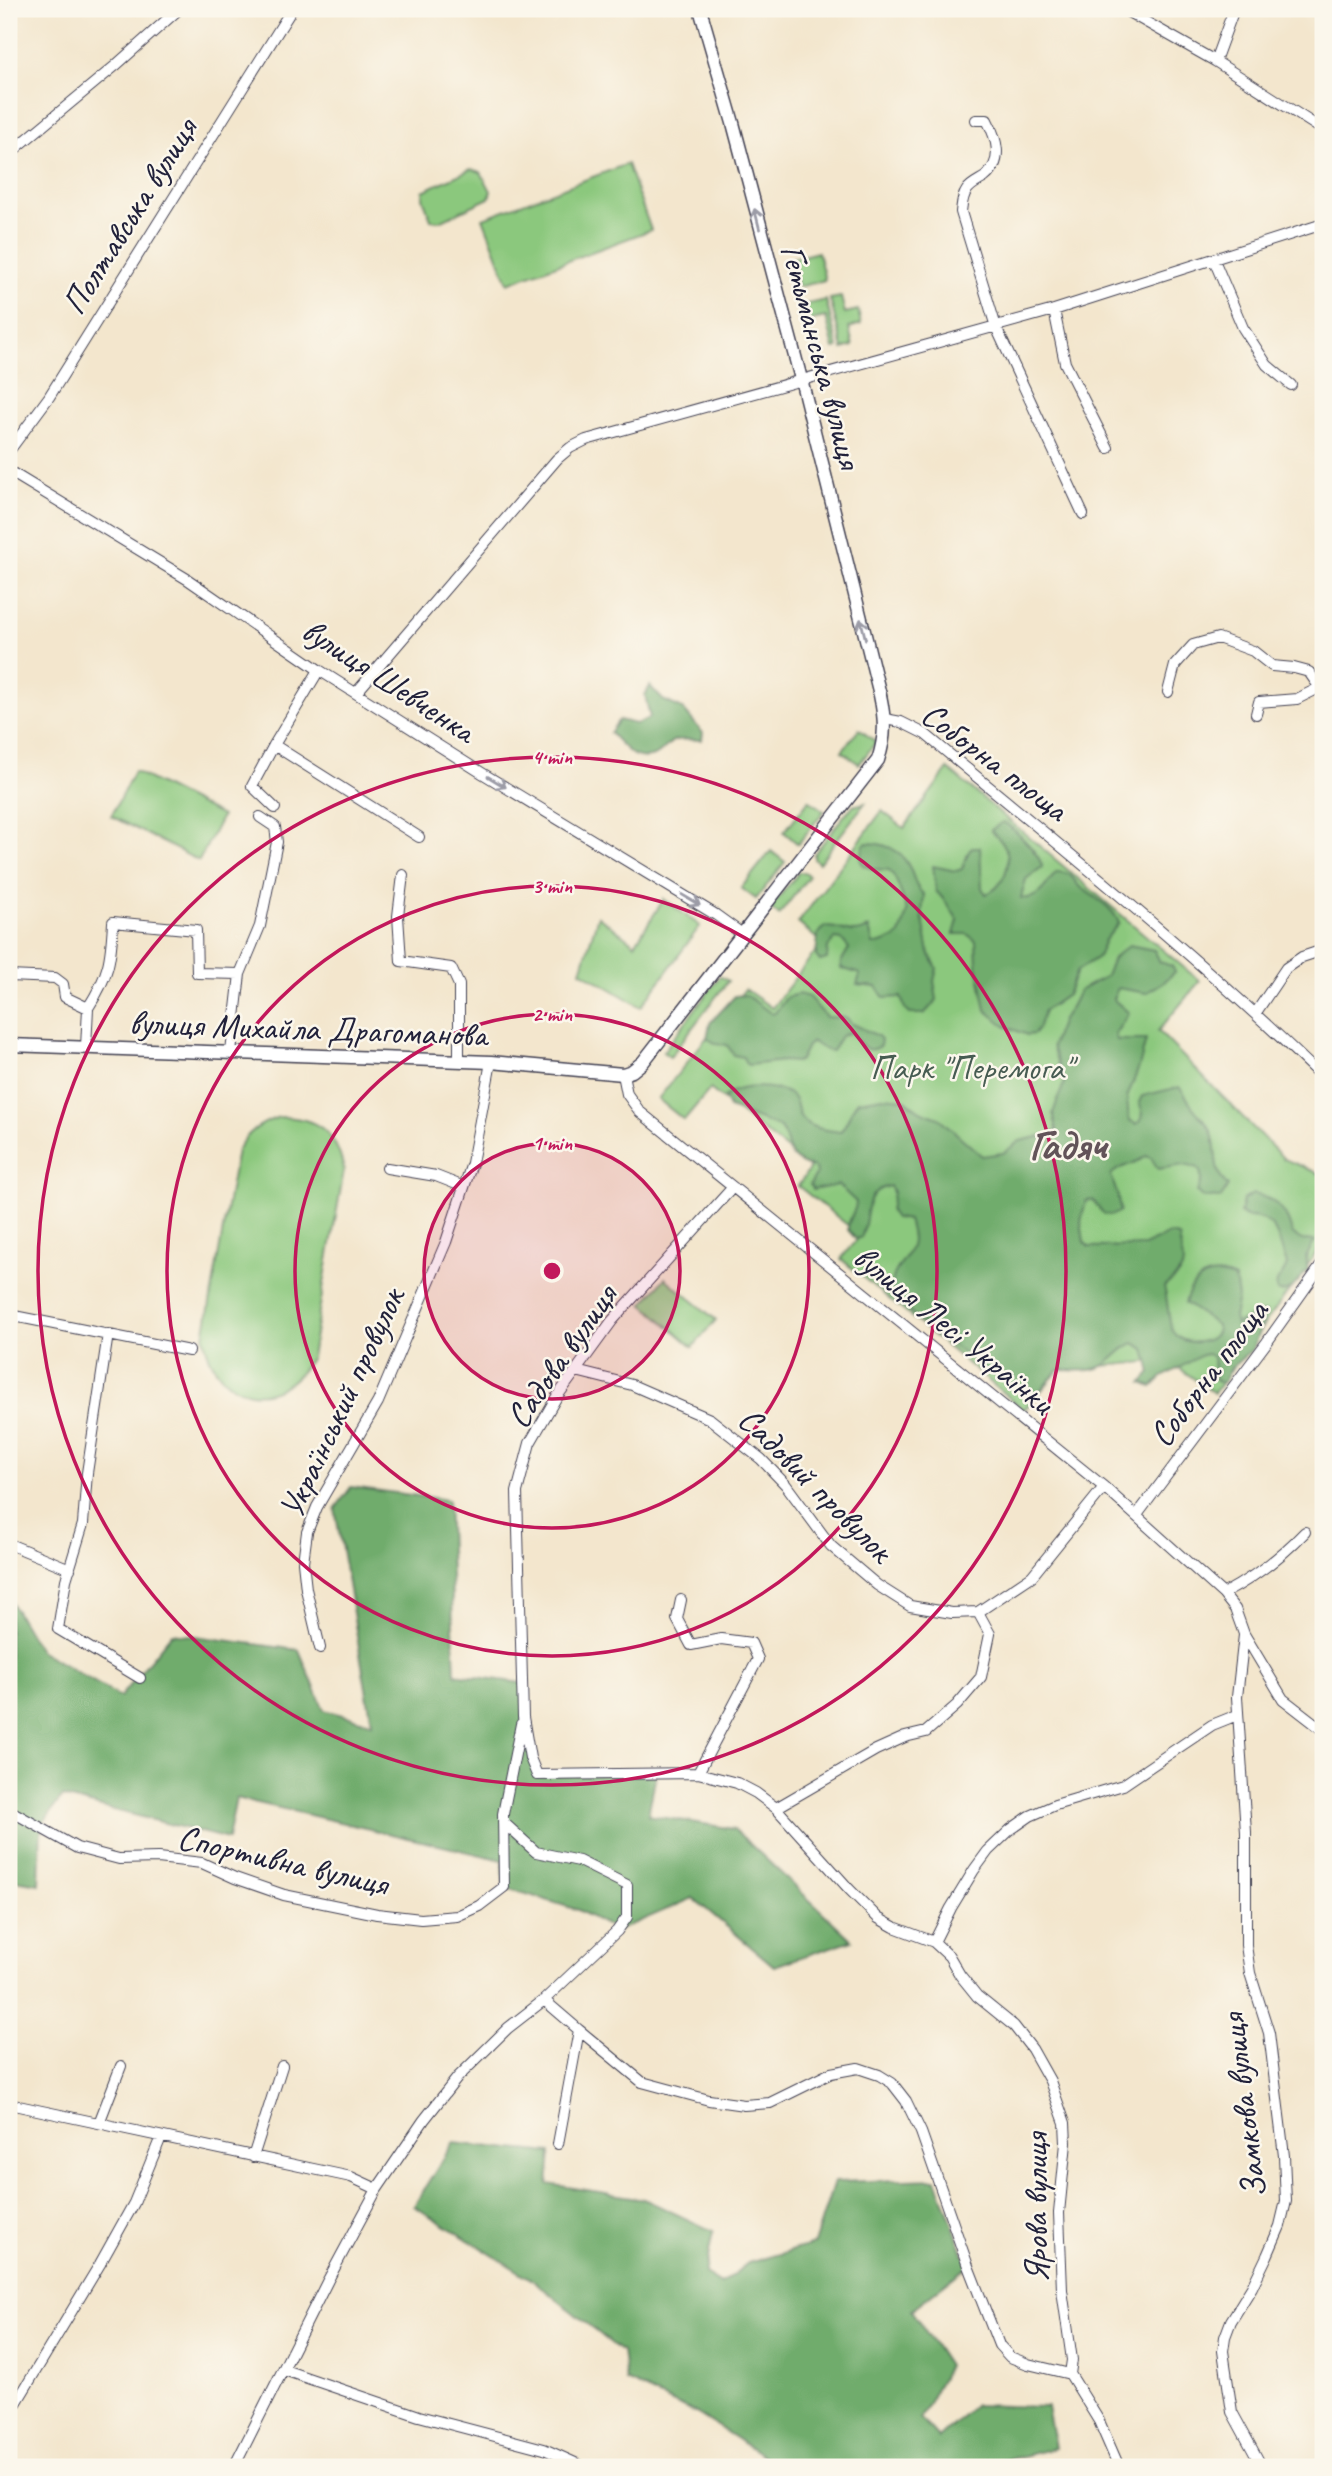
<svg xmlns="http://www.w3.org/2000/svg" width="1332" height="2476" viewBox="0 0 1332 2476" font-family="Caveat,sans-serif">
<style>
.green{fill:#8bc87d;stroke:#56755c;stroke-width:2}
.forest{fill:#70ac6c;stroke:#496754;stroke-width:2}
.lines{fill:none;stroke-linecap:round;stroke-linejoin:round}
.minor-casing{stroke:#413f51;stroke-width:12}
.tertiary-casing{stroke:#413f51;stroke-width:15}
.minor{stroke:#fff;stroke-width:10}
.tertiary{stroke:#fff;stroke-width:12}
.oneway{stroke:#9c9ca7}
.ring{fill:none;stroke:#c2185b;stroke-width:3.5}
.labels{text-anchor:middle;stroke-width:5;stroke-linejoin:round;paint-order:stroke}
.street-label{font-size:35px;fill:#22223b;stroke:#fbf7ec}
.park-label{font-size:35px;fill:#475c52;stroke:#fbf7ec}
.district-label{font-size:42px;font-weight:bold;fill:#625359;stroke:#fbf7ec}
.centre{fill:#c2185b;stroke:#fbf7ec;stroke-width:3.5}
.ring-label{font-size:21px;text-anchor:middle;font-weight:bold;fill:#c2185b;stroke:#fbf7ec;stroke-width:5;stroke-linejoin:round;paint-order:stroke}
</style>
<rect width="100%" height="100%" fill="#fbf7ec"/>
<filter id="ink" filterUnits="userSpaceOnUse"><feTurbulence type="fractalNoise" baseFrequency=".0143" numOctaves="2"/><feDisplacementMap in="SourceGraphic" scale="14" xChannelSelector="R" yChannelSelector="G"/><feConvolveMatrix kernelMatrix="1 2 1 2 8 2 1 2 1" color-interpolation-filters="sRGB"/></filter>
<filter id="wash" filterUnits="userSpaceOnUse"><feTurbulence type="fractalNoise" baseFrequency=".00686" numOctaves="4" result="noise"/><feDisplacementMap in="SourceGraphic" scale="28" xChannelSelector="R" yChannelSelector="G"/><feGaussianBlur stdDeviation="1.57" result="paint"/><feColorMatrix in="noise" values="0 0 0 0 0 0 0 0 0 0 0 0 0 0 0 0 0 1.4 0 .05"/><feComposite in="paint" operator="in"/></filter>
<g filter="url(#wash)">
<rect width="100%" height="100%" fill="#f3e6cd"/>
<path class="green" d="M 627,164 L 651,230 L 508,283 L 483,218 Z
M 471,169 L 481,172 L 491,191 L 489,198 L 440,221 L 431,220 L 423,198 L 423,191 Z
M 818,252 L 825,280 L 798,287 L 790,259 Z
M 841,297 L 845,313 L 858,310 L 861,324 L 849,328 L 853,346 L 843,349 L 830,299 Z
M 826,300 L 838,348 L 834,349 L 826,317 L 807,321 L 803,305 Z
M 859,729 L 876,742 L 859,764 L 842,751 Z
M 948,769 L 1200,981 L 1158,1031 L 1284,1159 L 1323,1175 L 1323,1244 L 1214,1393 L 1168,1360 L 1059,1370 L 1024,1410 L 841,1259 L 860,1235 L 798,1186 L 810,1168 L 710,1089 L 684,1120 L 658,1099 L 745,989 L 772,1008 L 822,943 L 798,923 L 882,811 L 904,828 Z
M 134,771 L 222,816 L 199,861 L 111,816 Z
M 809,800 L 824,811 L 798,844 L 784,832 Z
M 865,803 L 819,863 L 814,859 L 814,854 L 847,812 L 853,806 Z
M 771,851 L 785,862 L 756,899 L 741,888 Z
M 799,872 L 804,872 L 809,876 L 779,915 L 770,908 Z
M 664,899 L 700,926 L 641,1007 L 581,971 L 598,916 L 635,944 Z
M 720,976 L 728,981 L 670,1057 L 663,1052 Z
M 279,1117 C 318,1117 336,1132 344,1170 L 311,1357 C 280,1414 214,1402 204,1337 L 237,1150 C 248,1132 259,1124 279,1117 Z
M 665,1278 L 716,1320 L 693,1347 L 643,1304 Z"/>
<path class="forest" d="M 650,686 L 663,700 L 683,709 L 703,733 L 702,740 C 694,740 681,738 673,741 C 667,744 663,752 656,755 C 635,765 623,746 610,733 L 619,720 L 636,724 L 650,718 L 645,695 Z
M 1003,822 C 1014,828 1041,855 1042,867 L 1026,879 L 1021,898 C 1041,900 1045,884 1057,872 C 1061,872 1064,872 1068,874 C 1073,876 1075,882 1079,886 C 1093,897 1112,905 1119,923 L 1105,940 L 1098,957 L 1077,971 L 1067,995 L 1044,1011 L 1038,1029 L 1034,1034 L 1027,1035 L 1005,1026 L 986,1010 L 977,965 L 976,941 L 967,934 L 954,934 L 958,920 C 951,909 946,901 936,891 L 933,866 L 956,871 L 962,869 L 969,851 L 973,847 L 980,847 L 982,888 L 986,894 C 1003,888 1013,864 1005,847 C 1002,841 995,836 991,830 Z
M 866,843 C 890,843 906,853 913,876 C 916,885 917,888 924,895 L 922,914 L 929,953 L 937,968 L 934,981 L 937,1000 L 924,1014 L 910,1014 L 905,1009 L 901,997 L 884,998 L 877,987 L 857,985 L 860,974 L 841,968 L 841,962 L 849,948 L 842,940 L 835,939 L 828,947 L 827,959 L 820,961 L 816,956 L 818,934 L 825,927 C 845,926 847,938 869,928 L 873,944 C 880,944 896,939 900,934 C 901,932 907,913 907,911 C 904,901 896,875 889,870 L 873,869 L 863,865 L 860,859 L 864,845 Z
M 1129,945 L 1154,950 L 1160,962 L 1172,966 L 1175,972 L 1165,981 L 1146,993 L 1118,988 L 1113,999 L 1129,1013 L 1115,1034 L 1117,1040 L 1146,1040 L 1139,1067 L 1127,1098 L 1129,1120 L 1136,1124 C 1146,1118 1143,1112 1139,1102 L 1142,1096 L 1179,1087 C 1187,1094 1188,1103 1195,1110 C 1201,1118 1208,1123 1212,1133 C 1219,1154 1211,1169 1228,1186 L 1221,1198 L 1202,1197 L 1197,1192 C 1201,1183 1204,1177 1198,1168 L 1184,1165 L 1158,1169 L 1151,1158 L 1146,1156 C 1136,1165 1119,1165 1111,1175 L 1118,1197 L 1120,1211 C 1106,1221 1100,1211 1093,1200 L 1086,1201 L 1081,1222 L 1084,1242 L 1089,1247 L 1144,1246 L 1169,1234 L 1179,1236 C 1183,1267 1190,1267 1164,1287 C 1168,1299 1168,1323 1173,1332 C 1182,1347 1219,1346 1217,1325 L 1185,1303 C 1192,1277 1212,1268 1235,1279 L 1238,1297 L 1234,1318 L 1236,1324 L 1259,1313 L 1266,1312 L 1253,1349 L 1231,1368 L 1224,1382 L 1217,1382 L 1214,1377 L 1213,1357 L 1208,1354 L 1202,1355 L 1161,1378 L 1152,1387 L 1142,1383 L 1151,1373 L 1145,1349 L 1134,1343 C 1121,1348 1115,1359 1103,1366 C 1089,1373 1074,1370 1059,1370 L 1036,1395 C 1026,1391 1015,1387 1006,1382 C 985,1369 898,1311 893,1290 C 888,1273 907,1260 911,1246 C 914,1238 910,1228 908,1220 L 895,1218 L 890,1211 L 893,1192 L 890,1186 C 861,1191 871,1215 861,1238 L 855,1238 L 848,1230 C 847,1219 856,1213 856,1202 L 838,1185 L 813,1190 L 810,1185 L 816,1174 L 815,1168 C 779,1159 795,1145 779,1127 L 729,1108 L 724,1098 C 736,1084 778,1084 792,1096 C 799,1102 796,1114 803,1120 C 811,1129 829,1130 840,1132 C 849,1122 849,1111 858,1101 L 883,1097 L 904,1099 L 920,1111 L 939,1118 L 982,1156 L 1003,1153 L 1020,1141 L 1051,1134 L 1057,1130 L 1053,1113 L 1064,1083 L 1052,1046 L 1062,1020 L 1070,1009 L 1079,991 L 1106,976 L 1113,958 Z
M 799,994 L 809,997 L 826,1017 L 847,1018 L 851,1023 L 878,1036 L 881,1039 L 880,1046 C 865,1057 859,1040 850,1032 L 841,1036 L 832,1051 L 826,1050 L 812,1042 L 807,1046 L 800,1060 L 796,1062 L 783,1061 L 749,1065 L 746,1064 L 743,1057 L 734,1055 L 727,1045 L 715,1043 L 707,1038 L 710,1023 L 735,996 L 746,995 L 772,1014 L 775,1013 L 787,997 Z
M 1253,1194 C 1274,1197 1289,1213 1292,1234 L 1302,1240 L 1315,1241 L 1306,1257 L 1308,1270 C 1299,1279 1292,1293 1278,1292 C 1272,1279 1285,1276 1287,1264 C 1277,1238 1278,1216 1246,1217 L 1240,1213 L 1243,1200 Z
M 351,1487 L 448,1500 L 455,1674 L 522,1683 L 537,1775 L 656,1775 L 648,1815 L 734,1829 L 852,1940 L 774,1966 L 693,1898 L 617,1931 L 578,1910 L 504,1887 L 503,1860 L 236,1798 L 228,1839 L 62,1797 L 41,1826 L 39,1884 L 9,1879 L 9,1599 L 39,1650 L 120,1697 L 172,1633 L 299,1650 L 324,1710 L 372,1723 L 335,1509 Z
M 453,2143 L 551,2153 L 548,2184 L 644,2199 L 713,2231 L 705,2274 L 721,2284 L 748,2263 L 814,2244 L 834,2182 L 936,2179 L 968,2266 L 911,2310 L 948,2366 L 920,2418 L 938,2438 L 974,2405 L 1047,2407 L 1055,2448 L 977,2467 L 781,2467 L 696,2413 L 626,2381 L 622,2352 L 534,2281 L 414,2206 Z"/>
</g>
<g filter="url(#ink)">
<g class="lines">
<g class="minor-casing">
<path id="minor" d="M 1123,9 L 1215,61 L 1323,130
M 1215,61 L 1234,9
M 976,120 L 987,120 C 997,139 1004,161 985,177 C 979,181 971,184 967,190 C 962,197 962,204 961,212 L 996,327 L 1083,514
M 9,154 L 115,66 L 179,9
M 1214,260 L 1243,328 L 1267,365 L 1291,385
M 1054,310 L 1065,363 L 1108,448
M 9,451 L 49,397 L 292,9
M 9,471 L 187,579 L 319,670 L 482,773 L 716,915 L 741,933
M 319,670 L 274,745 L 419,837
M 1168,692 L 1175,665 L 1193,645 L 1218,638 L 1253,651 L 1272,666 L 1294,668 L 1309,672 L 1320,688
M 356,693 L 557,459 L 570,448 L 586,440 L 1054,310 L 1323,224
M 1256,714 L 1259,702 L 1297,699 L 1323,686
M 885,719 L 901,722 L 925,734 C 1060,846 1198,956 1323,1078
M 274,745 L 252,786 L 275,808
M 403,875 L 398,916 L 401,961 L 451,968 L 459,985 L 459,1061
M 240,974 L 260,926 L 277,842 L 275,827 L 260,817
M 9,976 L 55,978 L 63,984 L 65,997 L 88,1008 L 86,1047
M 88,1008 C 109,975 111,960 113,922 L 196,930 L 197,973 L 240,974 L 231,1052
M 1255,1014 L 1286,968 L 1302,957 L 1323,950
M 623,1074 L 627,1094 L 640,1112 L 1104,1487 L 1223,1594 L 1235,1609 L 1244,1634 L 1283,1699 L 1323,1730
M 387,1168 L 436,1176 L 464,1187
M 733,1187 L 612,1321 L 556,1398 L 530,1443 L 517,1492 L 523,1717 L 530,1758 L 537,1775 L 698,1773 L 737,1783 L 756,1793 L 776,1808 L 849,1889 L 878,1918 L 894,1927 L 934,1942 L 949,1956 L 960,1975 L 977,1996 L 1014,2026 L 1032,2049 L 1050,2081 L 1065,2123 L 1066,2143 L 1059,2213 L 1062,2290 L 1072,2360 L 1070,2374 L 1099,2421 L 1119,2467
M 9,1315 L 189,1351
M 108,1334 L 87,1473 L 83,1524 L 66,1580 L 58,1629 L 140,1678
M 576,1371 L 632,1385 L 710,1419 L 761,1459 L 786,1485 L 831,1546 L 877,1585 L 910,1606 L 952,1613 L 978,1612
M 1137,1515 L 1267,1342 L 1323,1263
M 9,1544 L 70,1569
M 1223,1594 C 1255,1577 1280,1558 1305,1532
M 681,1600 L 677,1619 L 691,1645 L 721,1639 L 751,1643 L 758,1659 L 698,1773
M 978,1612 L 1032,1576 L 1104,1487
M 1244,1635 L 1237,1697 L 1246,1832 L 1246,1945 L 1250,1973 L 1269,2033 L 1284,2156 L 1286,2201 L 1280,2226 L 1267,2256 L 1252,2287 L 1231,2321 L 1225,2337 L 1223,2351 L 1232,2412 L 1262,2467
M 320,1648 L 306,1589 L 303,1562 L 307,1532 L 317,1507 L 378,1402 L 446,1242 L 472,1163 L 491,1062
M 776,1808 L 876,1750 L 905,1737 L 926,1732 L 957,1705 L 981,1677 L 990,1634 L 978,1612
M 9,1810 L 77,1848 L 119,1859 L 158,1858 L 202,1863 L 235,1878 L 284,1895 L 377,1914 L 421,1919 L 457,1916 L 479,1906 L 504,1887 L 503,1814 L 521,1724
M 934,1942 L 951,1908 L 974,1870 L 988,1851 L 1010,1830 L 1030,1816 L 1055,1805 L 1123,1785 L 1212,1725 L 1237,1715
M 544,2000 L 579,2030 L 558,2144
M 579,2030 L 642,2082 L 709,2100 L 744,2105 L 770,2103 L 831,2073 L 858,2068 L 879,2075 L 892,2083 L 906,2101 L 921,2132 L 968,2266 L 999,2345 L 1010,2357 L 1028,2364 L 1070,2374
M 9,2104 L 351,2177 L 377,2189
M 99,2123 L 121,2066
M 253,2157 L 282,2066
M 284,2370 L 419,2416 L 544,2449 L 584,2467
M 9,2415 L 100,2264 L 134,2203 L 161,2137
M 234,2467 L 328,2280 L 377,2189 L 424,2120 L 458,2077 L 508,2028 L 544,2000 L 617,1931 L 627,1917 L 627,1885 L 579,1861 L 536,1852 L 503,1822"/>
</g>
<g class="tertiary-casing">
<path id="tertiary" d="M 9,1045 L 491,1062 L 623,1074 L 632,1071 L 643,1062 L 878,760 C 886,736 885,719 880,695 L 801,379 L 733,123 L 700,9"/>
</g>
<use href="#minor" class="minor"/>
<use href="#tertiary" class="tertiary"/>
</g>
<defs><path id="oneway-shaft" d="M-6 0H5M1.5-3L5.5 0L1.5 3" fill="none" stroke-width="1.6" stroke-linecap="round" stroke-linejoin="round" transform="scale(1.75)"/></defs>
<g class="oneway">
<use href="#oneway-shaft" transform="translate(757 219) rotate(-104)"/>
<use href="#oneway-shaft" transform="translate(863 629) rotate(-104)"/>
<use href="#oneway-shaft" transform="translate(497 782) rotate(31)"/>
<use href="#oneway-shaft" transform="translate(691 900) rotate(31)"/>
</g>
</g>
<circle cx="552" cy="1271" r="128" fill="#c2185b" fill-opacity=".12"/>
<g class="ring">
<circle cx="552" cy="1271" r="128"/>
<circle cx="552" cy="1271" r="257"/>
<circle cx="552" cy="1271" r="385"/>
<circle cx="552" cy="1271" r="514"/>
</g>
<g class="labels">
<g class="street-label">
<text transform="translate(129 216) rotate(-58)" y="12">Полтавська вулиця</text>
<text transform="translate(822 356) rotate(75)" y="12">Гетьманська вулиця</text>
<text transform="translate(389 680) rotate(33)" y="12">вулиця Шевченка</text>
<text transform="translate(995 761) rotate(37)" y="12">Соборна площа</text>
<text transform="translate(308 1028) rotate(2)" y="12">вулиця Михайла Драгоманова</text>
<text transform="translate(954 1329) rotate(39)" y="12">вулиця Лесі Українки</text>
<text transform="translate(561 1356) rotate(-55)" y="12">Садова вулиця</text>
<text transform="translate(1208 1373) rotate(-53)" y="12">Соборна площа</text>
<text transform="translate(341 1403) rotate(-65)" y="12">Український провулок</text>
<text transform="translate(816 1484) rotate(45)" y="12">Садовий провулок</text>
<text transform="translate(283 1860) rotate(13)" y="12">Спортивна вулиця</text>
<text transform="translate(1243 2106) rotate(-97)" y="12">Замкова вулиця</text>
<text transform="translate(1035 2208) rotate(-90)" y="12">Ярова вулиця</text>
</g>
<g class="park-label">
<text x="971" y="1079">Парк "Перемога"</text>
</g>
<g class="district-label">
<text x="1068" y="1159">Гадяч</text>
</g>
</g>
<circle cx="552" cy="1271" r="10" class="centre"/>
<g class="ring-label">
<text x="552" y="764">4 min</text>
<text x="552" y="893">3 min</text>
<text x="552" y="1021">2 min</text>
<text x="552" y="1150">1 min</text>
</g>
<rect width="1332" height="2476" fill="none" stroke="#fbf7ec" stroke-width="35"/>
</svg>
